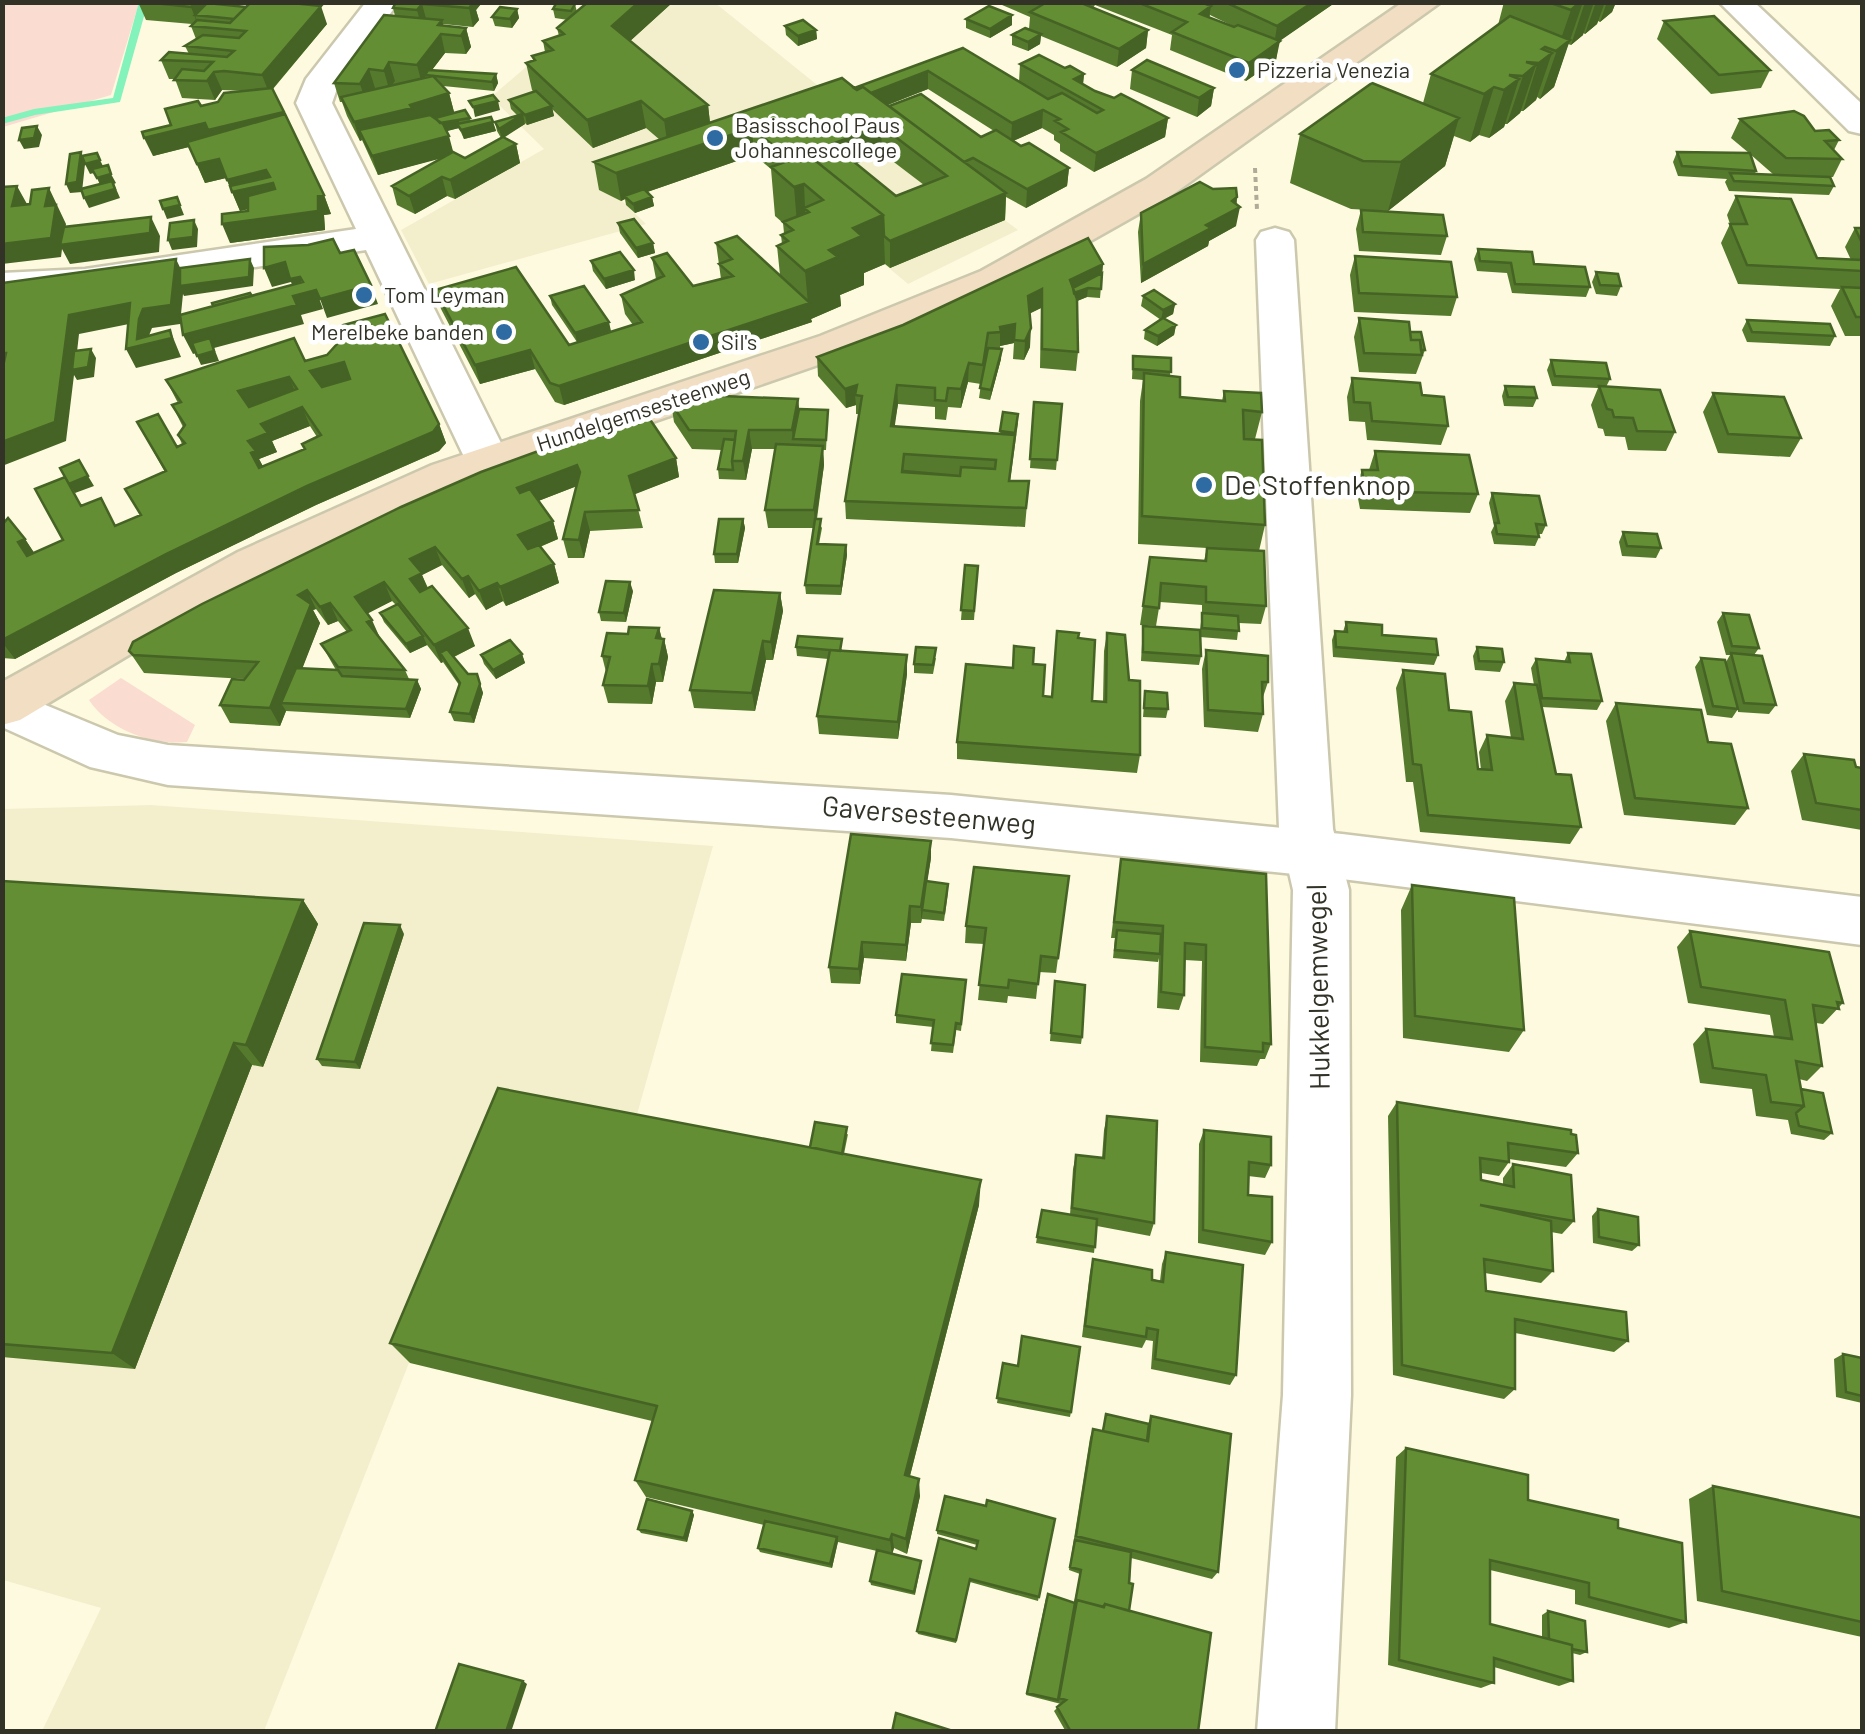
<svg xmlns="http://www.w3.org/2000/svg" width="1865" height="1734" viewBox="0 0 1865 1734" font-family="Barlow,sans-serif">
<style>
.built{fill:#f3efcc}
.green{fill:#fadcd1}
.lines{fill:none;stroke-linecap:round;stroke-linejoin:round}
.stream{fill:#83f2bb;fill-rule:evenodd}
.minor-casing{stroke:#cbc8ae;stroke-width:5}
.tertiary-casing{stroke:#cbc8ae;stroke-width:5}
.secondary-casing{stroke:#cbc8ae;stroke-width:5}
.path{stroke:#aeab97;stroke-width:4;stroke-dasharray:5 4;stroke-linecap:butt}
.minor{fill:#fff;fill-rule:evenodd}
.tertiary{fill:#fff;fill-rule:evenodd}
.secondary{fill:#f1dec3;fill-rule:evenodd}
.wall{fill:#557a2d;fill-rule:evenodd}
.shaded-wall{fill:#456324}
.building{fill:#638e34;stroke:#456324;stroke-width:2.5;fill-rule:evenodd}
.poi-dot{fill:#2e6ba2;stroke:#fff;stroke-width:4}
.labels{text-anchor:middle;stroke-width:9;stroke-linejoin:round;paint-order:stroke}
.far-poi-label{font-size:22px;fill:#333227;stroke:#fff;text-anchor:start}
.far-street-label{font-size:22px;fill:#333227;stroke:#fff}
.poi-label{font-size:28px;fill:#333227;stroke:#fff;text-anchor:start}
.street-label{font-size:28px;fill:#333227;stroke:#fff}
</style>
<rect width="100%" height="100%" fill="#fefadf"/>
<path class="built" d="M 714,2 L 857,117 L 864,114 L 1018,230 L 908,284 L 754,155 L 622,201 L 646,224 L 429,284 L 401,230 L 544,149 L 491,97 L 601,3 Z
M 151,805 L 713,846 L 632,1132 L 509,1109 L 264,1731 L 42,1731 L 101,1608 L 3,1580 L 2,809 Z"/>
<path class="green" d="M 3,3 L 139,3 L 111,95 L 3,127 Z
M 121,678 L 195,725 L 187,742 C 152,745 110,731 89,700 Z"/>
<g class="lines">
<path class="stream" d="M 139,2 L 148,2 L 120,102 L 35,115 L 2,124 L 2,118 L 34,109 L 113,98 Z"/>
<g class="minor-casing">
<path id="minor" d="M 366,2 L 399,2 L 340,80 L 332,103 L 510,461 L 504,471 L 488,476 L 472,471 L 466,461 L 366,250 L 85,293 L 2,297 L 2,273 L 85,269 L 356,229 L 296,103 L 306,79 Z
M 1719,2 L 1754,2 L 1862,104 L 1862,134 L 1849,131 Z
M 1275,228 L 1289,232 L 1294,240 L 1333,829 L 1349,890 L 1351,1395 L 1335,1732 L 1257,1732 L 1283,1395 L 1293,890 L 1279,829 L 1256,240 L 1261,232 Z"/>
</g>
<g class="tertiary-casing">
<path id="tertiary" d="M 2,687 L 118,735 L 168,745 L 951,795 L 1342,834 L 1862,897 L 1862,945 L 1342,879 L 951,838 L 168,785 L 90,767 L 2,727 Z"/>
</g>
<g class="secondary-casing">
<path id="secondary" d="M 1403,2 L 1441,2 L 1172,195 L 1009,287 L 850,354 L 464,487 L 272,576 L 189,619 L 20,720 L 2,725 L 2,682 L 238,552 L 432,465 L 820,336 L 981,271 L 1146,179 Z"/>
</g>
<path class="path" d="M 1255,168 L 1257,210"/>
<use href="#minor" class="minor"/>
<use href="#tertiary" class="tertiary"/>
<use href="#secondary" class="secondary"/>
</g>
<path class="wall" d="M 138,2 L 228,2 L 226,5 L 327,24 L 273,89 L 324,195 L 331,214 L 324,215 L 325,230 L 230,243 L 248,209 L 240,211 L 226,178 L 205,183 L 189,147 L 153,156 L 171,125 L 201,106 L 218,102 L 245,91 L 222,90 L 215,100 L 182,98 L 175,79 L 169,79 L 161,60 L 189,54 L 185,46 L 196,39 L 191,26 L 192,24 L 146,20 Z
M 396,2 L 482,2 L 476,10 L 479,20 L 473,27 L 443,24 L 443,26 L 466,28 L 471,47 L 466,54 L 445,53 L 432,70 L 496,74 L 498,83 L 494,91 L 443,86 L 449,93 L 454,112 L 439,117 L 465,110 L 471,121 L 491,117 L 493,122 L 496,131 L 464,139 L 459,128 L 446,131 L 453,152 L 465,158 L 501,138 L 497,131 L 495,122 L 518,116 L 511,109 L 509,100 L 534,92 L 532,90 L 526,63 L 533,60 L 532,56 L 545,52 L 543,41 L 559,36 L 557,28 L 568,20 L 555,18 L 553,9 L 557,2 L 575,4 L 577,12 L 588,2 L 673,2 L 630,41 L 708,105 L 710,123 L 842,78 L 854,88 L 963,48 L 1019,82 L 1020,64 L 1039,55 L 1065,68 L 1070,66 L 1084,74 L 1083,85 L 1095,91 L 1114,98 L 1121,94 L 1168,118 L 1165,137 L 1094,172 L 1060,151 L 1060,144 L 1054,140 L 1054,135 L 1042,128 L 1013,141 L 1021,146 L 1029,143 L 1069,168 L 1067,186 L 1026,208 L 1006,197 L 1005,220 L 890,268 L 885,264 L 864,273 L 864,285 L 840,295 L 841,306 L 811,319 L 812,322 L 564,405 L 555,402 L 535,369 L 480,384 L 441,309 L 435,290 L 516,267 L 569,345 L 633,325 L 625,314 L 621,295 L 656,279 L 652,258 L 667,253 L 693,286 L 721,279 L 716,243 L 737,236 L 780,275 L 777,246 L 782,244 L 781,235 L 784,233 L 783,223 L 775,216 L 771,169 L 754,155 L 647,192 L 652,197 L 654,206 L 635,213 L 626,205 L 625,199 L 621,201 L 599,190 L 594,162 L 660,140 L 646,128 L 593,148 L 552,109 L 554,116 L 527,125 L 524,122 L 525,124 L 503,137 L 516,144 L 520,163 L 455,199 L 447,196 L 415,214 L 397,205 L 392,186 L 444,157 L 378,175 L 362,140 L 360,141 L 347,116 L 342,102 L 340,102 L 334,83 L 384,15 L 395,16 L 393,8 ZM 928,89 L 994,131 L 981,137 L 921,94 L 889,106 L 888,105 ZM 882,153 L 924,185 L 896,196 L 856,164 Z
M 995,2 L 1201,2 L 1204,4 L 1205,2 L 1336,2 L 1279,41 L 1276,60 L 1246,81 L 1170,50 L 1172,35 L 1095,5 L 1093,8 L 1148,30 L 1146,48 L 1117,67 L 1041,36 L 1040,44 L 1028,51 L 1012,45 L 1012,35 L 1029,29 L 1030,17 ZM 1210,15 L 1216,18 L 1235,27 L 1209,18 Z
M 1504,2 L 1616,2 L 1612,12 L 1600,22 L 1598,21 L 1597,24 L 1585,34 L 1583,33 L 1583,35 L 1571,45 L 1568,44 L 1554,87 L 1540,99 L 1537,97 L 1536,100 L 1523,111 L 1521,111 L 1520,113 L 1507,124 L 1505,124 L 1504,127 L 1489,138 L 1479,135 L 1470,142 L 1454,136 L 1445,166 L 1388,211 L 1351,209 L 1290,183 L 1300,134 L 1423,103 L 1431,74 L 1498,25 Z
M 1808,2 L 1857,2 L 1810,4 Z
M 517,9 L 519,18 L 512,28 L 495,26 L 492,17 Z
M 966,19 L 1012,25 L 990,38 L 966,28 Z
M 1664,21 L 1770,70 L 1761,88 L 1711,94 L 1657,39 Z
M 785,26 L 816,30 L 817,39 L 798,46 L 786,35 Z
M 1132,70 L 1214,88 L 1211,106 L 1197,117 L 1130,89 Z
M 1740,119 L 1815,131 L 1839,140 L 1834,150 L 1842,159 L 1833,177 L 1831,177 L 1834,186 L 1829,195 L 1729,191 L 1725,182 L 1727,179 L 1678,176 L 1673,162 L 1677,152 L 1749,153 L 1731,138 ZM 1750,154 L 1774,175 L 1755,174 L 1756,171 Z
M 1213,189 L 1237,197 L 1236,226 L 1209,241 L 1208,246 L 1141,283 L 1138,232 L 1141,213 Z
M 1736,196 L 1817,258 L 1851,260 L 1845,247 L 1855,228 L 1862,228 L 1862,336 L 1845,336 L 1831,306 L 1840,289 L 1738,284 L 1721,243 L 1730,224 L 1727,215 Z
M 1361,210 L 1447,236 L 1441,255 L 1359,251 L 1356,229 Z
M 618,223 L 653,243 L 655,253 L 638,258 L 620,233 Z
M 1478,249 L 1534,264 L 1590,287 L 1586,297 L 1512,293 L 1507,273 L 1477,271 L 1474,259 Z
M 1355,256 L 1457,297 L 1451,316 L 1354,312 L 1350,275 Z
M 591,261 L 635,280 L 606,289 L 593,271 Z
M 1103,264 L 1100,298 L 1087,297 L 1077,301 L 1078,352 L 1076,371 L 1040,368 L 1041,308 L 1030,313 L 1030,347 L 1024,360 L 1013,359 L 1014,343 L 1000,346 L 1001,359 L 990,400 L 979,398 L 981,384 L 968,382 L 961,408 L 948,407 L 946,420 L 935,419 L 935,407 L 898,404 L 894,426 L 1000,434 L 1003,412 L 1018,423 L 1010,481 L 1029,481 L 1025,527 L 846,519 L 845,501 L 859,414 L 856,414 L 856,405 L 846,408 L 818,376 L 817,357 Z
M 1596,272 L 1621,286 L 1617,296 L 1596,294 L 1592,282 Z
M 550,296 L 609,322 L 577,342 L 552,305 Z
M 1143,296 L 1175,304 L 1173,314 L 1164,319 L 1176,325 L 1174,335 L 1157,346 L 1144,339 L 1145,330 L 1161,320 L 1141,306 Z
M 1359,318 L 1410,332 L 1425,350 L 1416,374 L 1359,372 L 1354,337 Z
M 1747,320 L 1835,336 L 1830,346 L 1747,342 L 1742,330 Z
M 1133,356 L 1171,358 L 1170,376 L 1180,397 L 1222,401 L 1224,391 L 1262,412 L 1255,439 L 1265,525 L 1259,551 L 1266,606 L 1261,624 L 1239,623 L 1237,640 L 1200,637 L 1201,656 L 1199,665 L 1141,661 L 1143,626 L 1200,630 L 1202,614 L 1202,605 L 1160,602 L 1156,626 L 1140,625 L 1150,557 L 1204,561 L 1207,548 L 1138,544 L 1140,401 L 1143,380 L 1132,379 Z
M 1551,360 L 1610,379 L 1606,387 L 1675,432 L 1666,451 L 1628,450 L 1625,437 L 1605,436 L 1603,429 L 1598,428 L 1591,405 L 1598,388 L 1552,386 L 1547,370 Z
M 305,361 L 439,424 L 446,443 L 439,451 L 316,505 L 176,573 L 15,659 L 2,658 L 2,525 L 25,539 L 34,553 L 63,540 L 82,506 L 116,525 L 140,515 L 165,472 L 137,422 L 177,447 L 182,444 L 178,435 L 183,427 L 172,405 L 178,403 L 166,380 ZM 310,426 L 317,437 L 304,450 L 263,467 L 259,459 L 277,452 L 272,441 Z
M 1352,378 L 1422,395 L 1448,426 L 1441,445 L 1367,440 L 1365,422 L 1349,421 L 1347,397 Z
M 1505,386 L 1537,398 L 1533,407 L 1504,406 L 1502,396 Z
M 1713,393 L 1801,438 L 1790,457 L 1718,453 L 1703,412 Z
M 798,399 L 799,409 L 828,410 L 826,450 L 823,450 L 824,465 L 817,519 L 822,528 L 819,544 L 846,545 L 847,555 L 841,595 L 806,594 L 805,585 L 813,528 L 768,528 L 765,510 L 775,449 L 752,449 L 746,480 L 719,479 L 718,469 L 722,450 L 692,449 L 674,422 L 671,403 Z
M 1034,402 L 1062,404 L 1056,470 L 1030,468 Z
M 1375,451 L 1478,494 L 1470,513 L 1360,509 L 1356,488 L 1362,470 L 1369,470 Z
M 676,458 L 679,477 L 634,494 L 643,528 L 590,531 L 584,558 L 568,558 L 563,539 L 577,486 L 538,501 L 553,521 L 558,539 L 540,547 L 554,564 L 559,583 L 506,606 L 503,601 L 486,610 L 475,594 L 469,598 L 442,565 L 422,575 L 428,588 L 475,646 L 454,657 L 468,674 L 477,674 L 483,693 L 474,723 L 454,721 L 450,712 L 459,685 L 443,662 L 441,663 L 427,645 L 410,653 L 384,622 L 380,613 L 396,605 L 392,601 L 367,613 L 380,638 L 405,670 L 409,679 L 417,680 L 421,689 L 410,718 L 286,711 L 280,726 L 230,723 L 220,705 L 245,679 L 144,673 L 129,651 L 481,472 ZM 316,609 L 328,625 L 338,621 L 347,632 L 321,644 L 336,670 L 302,668 L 320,623 L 313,610 Z
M 1492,493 L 1546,525 L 1542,534 L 1538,534 L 1539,537 L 1535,546 L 1494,544 L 1491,532 L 1494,526 L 1489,503 Z
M 743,519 L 745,528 L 738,563 L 715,563 L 714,554 Z
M 1623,532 L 1661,548 L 1656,558 L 1622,556 L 1619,542 Z
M 965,565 L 978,566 L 974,620 L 961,620 Z
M 633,591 L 626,622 L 601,621 L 599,612 Z
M 780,593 L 783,611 L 773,660 L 766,660 L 755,711 L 694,708 L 690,690 Z
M 1723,613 L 1759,648 L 1754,655 L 1776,705 L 1769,714 L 1738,712 L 1738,709 L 1732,718 L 1707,715 L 1695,667 L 1701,658 L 1726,662 L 1730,655 L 1726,655 L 1717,622 Z
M 1346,622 L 1438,655 L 1434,665 L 1333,657 L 1332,640 L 1335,631 L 1343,632 Z
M 659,628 L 662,639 L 664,639 L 668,657 L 663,682 L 656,682 L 652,704 L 608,703 L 603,685 L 606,672 L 602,656 L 628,634 Z
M 1107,633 L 1129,680 L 1140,755 L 1137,773 L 957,759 L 957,742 L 1013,668 L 1043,696 L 1052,697 L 1078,638 L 1092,701 L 1103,701 L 1104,651 Z
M 796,647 L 907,655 L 907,674 L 898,739 L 819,734 L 817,716 L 828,659 L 797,656 Z
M 1477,647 L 1504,662 L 1500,672 L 1475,670 L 1473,656 Z
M 1206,650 L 1268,682 L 1262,700 L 1263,714 L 1258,732 L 1204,727 L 1202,669 Z
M 1568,653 L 1602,701 L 1597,710 L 1542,707 L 1556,774 L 1581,827 L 1570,844 L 1420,832 L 1413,782 L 1406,782 L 1396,688 L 1403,670 L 1449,710 L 1478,769 L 1481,770 L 1479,752 L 1487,735 L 1511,738 L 1505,701 L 1514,683 L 1534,685 L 1531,668 L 1536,659 L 1564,662 Z
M 522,654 L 525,663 L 496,679 L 484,664 L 481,655 Z
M 936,658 L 933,674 L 914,673 L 914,664 Z
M 1145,691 L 1168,709 L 1166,718 L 1143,717 Z
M 1616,703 L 1708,742 L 1748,808 L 1735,825 L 1624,815 L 1606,721 Z
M 1804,754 L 1862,768 L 1862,830 L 1802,820 L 1791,771 Z
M 931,858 L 927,881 L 948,892 L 944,921 L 922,919 L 922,917 L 921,923 L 911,923 L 906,961 L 864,958 L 860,984 L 831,983 L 829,967 Z
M 1121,859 L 1266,874 L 1271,1044 L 1265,1059 L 1260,1059 L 1257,1066 L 1200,1062 L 1202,961 L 1185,960 L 1184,995 L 1179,1010 L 1157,1008 L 1159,958 L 1158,962 L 1113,958 L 1115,938 L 1111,938 Z
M 1069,876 L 1056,973 L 1039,972 L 1036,999 L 1008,996 L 1007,1003 L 978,1000 L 984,944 L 965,943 L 966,926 Z
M 2,881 L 303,900 L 318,924 L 263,1067 L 252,1065 L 135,1369 L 2,1357 Z
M 1412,885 L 1524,1030 L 1509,1052 L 1403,1038 L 1401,910 Z
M 1690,931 L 1843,1003 L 1823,1024 L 1816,1023 L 1822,1066 L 1807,1081 L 1799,1079 L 1801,1089 L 1832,1133 L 1824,1140 L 1791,1134 L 1788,1120 L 1756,1116 L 1752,1089 L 1700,1083 L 1693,1044 L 1706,1029 L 1774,1037 L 1770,1015 L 1688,1003 L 1677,947 Z
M 404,934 L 360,1069 L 322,1066 L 317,1059 Z
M 966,980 L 961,1031 L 956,1030 L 953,1053 L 931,1051 L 933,1027 L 896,1023 L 896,1015 Z
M 1055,981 L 1082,1037 L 1081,1044 L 1050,1041 Z
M 1397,1102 L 1571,1134 L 1578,1153 L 1566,1167 L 1509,1159 L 1509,1162 L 1499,1176 L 1481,1173 L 1481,1180 L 1503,1185 L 1503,1178 L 1513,1164 L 1574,1221 L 1562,1234 L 1551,1232 L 1553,1271 L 1541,1283 L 1485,1273 L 1486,1291 L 1628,1341 L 1614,1352 L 1515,1333 L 1515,1389 L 1504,1399 L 1393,1375 L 1388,1116 Z
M 1107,1116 L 1154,1223 L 1150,1236 L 1097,1226 L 1094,1253 L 1036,1243 L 1042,1210 L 1070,1215 L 1073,1169 L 1076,1155 L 1102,1158 L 1104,1130 Z
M 1204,1130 L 1271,1165 L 1265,1178 L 1248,1176 L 1248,1195 L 1272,1242 L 1265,1255 L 1198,1243 L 1199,1144 Z
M 848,1134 L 844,1154 L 979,1205 L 910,1476 L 920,1496 L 907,1554 L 894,1548 L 892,1554 L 921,1565 L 915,1595 L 871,1585 L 870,1581 L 877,1551 L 838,1542 L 832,1568 L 760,1552 L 758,1548 L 764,1525 L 646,1497 L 635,1480 L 652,1421 L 410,1363 L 390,1343 L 810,1147 Z
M 1598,1209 L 1639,1245 L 1632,1251 L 1593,1243 L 1592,1216 Z
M 1166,1252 L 1236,1375 L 1230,1385 L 1151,1369 L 1153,1341 L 1146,1340 L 1142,1348 L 1082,1337 L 1090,1272 L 1093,1259 L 1160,1281 L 1162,1264 Z
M 1843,1354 L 1862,1358 L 1862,1403 L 1836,1397 L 1834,1359 Z
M 1003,1363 L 1071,1412 L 1070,1417 L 997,1403 Z
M 1106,1414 L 1148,1424 L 1151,1416 L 1218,1572 L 1212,1579 L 1131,1558 L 1129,1611 L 1198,1732 L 1066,1732 L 1054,1711 L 1061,1704 L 1026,1695 L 1046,1598 L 1074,1603 L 1080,1574 L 1069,1570 L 1090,1438 L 1093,1429 L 1102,1431 Z
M 1406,1448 L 1528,1500 L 1618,1528 L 1686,1622 L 1669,1628 L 1575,1604 L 1575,1590 L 1490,1570 L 1490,1624 L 1542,1637 L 1542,1615 L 1548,1611 L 1587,1652 L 1580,1655 L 1572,1653 L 1573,1681 L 1559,1686 L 1494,1667 L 1494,1683 L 1481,1688 L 1388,1665 L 1396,1457 Z
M 1713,1486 L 1862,1518 L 1862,1637 L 1697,1601 L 1689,1499 Z
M 986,1506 L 1055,1519 L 1038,1601 L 970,1582 L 956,1643 L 918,1634 L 917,1631 L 976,1549 L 977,1545 L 937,1534 L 937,1530 Z
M 692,1511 L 694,1515 L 687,1542 L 641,1533 L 638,1529 Z"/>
<path class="shaded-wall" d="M 195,2 L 206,2 L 210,13 L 195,15 L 198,25 L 191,7 Z
M 472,2 L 482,3 L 476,10 L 479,20 L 473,27 L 469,8 Z
M 639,2 L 673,2 L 617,53 L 612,26 Z
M 1313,2 L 1336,2 L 1274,45 L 1277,26 Z
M 1580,2 L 1583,2 L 1554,87 L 1540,99 L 1571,10 Z
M 1585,2 L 1594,2 L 1583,35 L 1571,45 Z
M 1596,2 L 1605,2 L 1597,24 L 1585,34 Z
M 1607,2 L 1616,2 L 1612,12 L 1600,22 Z
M 422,4 L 427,22 L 422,28 L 417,10 Z
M 321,6 L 327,24 L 269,93 L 262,75 Z
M 1211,6 L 1208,25 L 1200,14 Z
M 517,9 L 519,18 L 512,28 L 510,19 Z
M 1012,15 L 1012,25 L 990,38 L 990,29 Z
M 442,20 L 446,35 L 441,34 L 445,53 L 428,75 L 425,75 L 426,79 L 422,84 L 417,65 Z
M 466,28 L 471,47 L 466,54 L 461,36 Z
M 816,30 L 817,39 L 798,46 L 798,36 Z
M 1148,30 L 1146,48 L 1117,67 L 1119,49 Z
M 1041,34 L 1040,44 L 1028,51 L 1028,42 Z
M 1280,41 L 1276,60 L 1246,81 L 1249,63 Z
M 1545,47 L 1540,62 L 1552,53 L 1536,100 L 1523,111 L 1542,49 Z
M 389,62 L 395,81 L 389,89 L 384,71 Z
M 1536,65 L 1520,113 L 1507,124 L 1523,76 Z
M 369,69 L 375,88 L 366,102 L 360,84 Z
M 928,71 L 928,89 L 864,114 L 863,96 Z
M 214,72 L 222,90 L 215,100 L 207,81 Z
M 496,74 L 498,83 L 494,91 L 492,82 Z
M 1084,74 L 1082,92 L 1074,79 Z
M 1519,79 L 1504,127 L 1489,138 L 1504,90 Z
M 1494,87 L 1479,135 L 1470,142 L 1484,94 Z
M 1214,88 L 1211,106 L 1197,117 L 1199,98 Z
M 449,93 L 454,112 L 417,124 L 359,130 L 362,140 L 360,141 L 354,122 Z
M 498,101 L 500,110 L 475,117 L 473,107 Z
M 641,101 L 646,128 L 593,148 L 587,120 Z
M 708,105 L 711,132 L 668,148 L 664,120 Z
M 552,106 L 554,116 L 527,125 L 525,115 Z
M 1043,110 L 1042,128 L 1011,142 L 1012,123 Z
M 284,112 L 291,131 L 212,141 L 153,156 L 144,138 L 205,123 Z
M 523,114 L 525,124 L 502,139 L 499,129 Z
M 458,118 L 461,128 L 457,124 L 459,128 L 440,133 L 438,123 Z
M 1168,118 L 1165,137 L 1094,172 L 1096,153 Z
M 1459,118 L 1445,166 L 1388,211 L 1401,162 Z
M 493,122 L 496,131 L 464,139 L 461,130 Z
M 37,126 L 42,135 L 39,147 L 24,149 L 19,140 Z
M 881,126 L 882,153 L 834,172 L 832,144 Z
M 752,128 L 754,155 L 627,199 L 624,196 L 625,199 L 621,201 L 616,173 Z
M 449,136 L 454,155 L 378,175 L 372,156 Z
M 516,144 L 520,163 L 455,199 L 450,180 Z
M 81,152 L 85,162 L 100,160 L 105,170 L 90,174 L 85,164 L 82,192 L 70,193 L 66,184 Z
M 219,159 L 226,178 L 205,183 L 197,164 Z
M 1069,168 L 1067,186 L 1026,208 L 1027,189 Z
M 266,170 L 280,202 L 240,211 L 227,180 Z
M 111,174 L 116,183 L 114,184 L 120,198 L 89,208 L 84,198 L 101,187 L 97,178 Z
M 442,177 L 447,196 L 415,214 L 409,196 Z
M 804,184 L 806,233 L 798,236 L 794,187 Z
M 17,186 L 27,204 L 12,206 Z
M 49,188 L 66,224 L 63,245 L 151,217 L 160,236 L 159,252 L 70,264 L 62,249 L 61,257 L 2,264 L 2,244 L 45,206 Z
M 1006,193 L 1005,220 L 890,268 L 890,241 Z
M 324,195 L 331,214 L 324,215 L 325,230 L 230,243 L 222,224 Z
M 177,197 L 184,215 L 167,219 L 163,209 Z
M 652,197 L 654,206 L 635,213 L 633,204 Z
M 1237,197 L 1235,210 L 1240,207 L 1236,226 L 1209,241 L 1208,246 L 1141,283 L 1143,264 L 1206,225 Z
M 883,215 L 885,264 L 864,273 L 864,285 L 840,295 L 841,306 L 811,319 L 812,322 L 564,405 L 559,386 L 808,304 L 805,271 L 853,228 Z
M 194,220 L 198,229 L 197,247 L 172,250 L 168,240 Z
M 653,243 L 655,253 L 638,258 L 636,248 Z
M 176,259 L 185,278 L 250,259 L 254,268 L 253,286 L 184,296 L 183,294 L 180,324 L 152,328 L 148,338 L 170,330 L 181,357 L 136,368 L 126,349 L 137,339 L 139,322 L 79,334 L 75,370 L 91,349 L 96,358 L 94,377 L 77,380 L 74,375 L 66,441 L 2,466 L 2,442 L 69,315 L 130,303 L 143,309 Z
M 285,262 L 300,277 L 306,293 L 316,290 L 323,309 L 301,315 L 304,324 L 214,348 L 219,361 L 201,365 L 197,356 L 213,348 L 193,354 L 183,335 L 296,295 L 291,282 L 272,287 L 264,268 Z
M 1103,264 L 1101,283 L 1088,288 L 1087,297 L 1070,304 L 1070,280 Z
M 634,270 L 635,280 L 606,289 L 604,279 Z
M 371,285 L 378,304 L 327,318 L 320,299 Z
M 1042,289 L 1041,308 L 1027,315 L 1028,296 Z
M 1175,304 L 1173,314 L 1161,320 L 1163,310 Z
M 609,322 L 611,331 L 577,342 L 575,333 Z
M 1015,324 L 1014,343 L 1000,346 L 1000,327 Z
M 1176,325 L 1174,335 L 1157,346 L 1158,336 Z
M 1031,328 L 1030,347 L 1024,360 L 1025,341 Z
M 1002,349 L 1001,359 L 990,400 L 991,390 Z
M 530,350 L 535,369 L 480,384 L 475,365 Z
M 344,362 L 351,381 L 318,390 L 310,371 Z
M 969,363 L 968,382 L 961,408 L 961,389 Z
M 289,377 L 297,396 L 247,410 L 238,391 Z
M 857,385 L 855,395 L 856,405 L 846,408 L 845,389 Z
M 897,385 L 898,404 L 892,445 L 891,426 Z
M 798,399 L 800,418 L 793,439 L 794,449 L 792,430 Z
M 302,407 L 310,426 L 272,441 L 277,452 L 259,459 L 265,470 L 260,472 L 251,453 L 248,441 L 261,424 Z
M 439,424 L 446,443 L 439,451 L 316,505 L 176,573 L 15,659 L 2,642 L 2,640 L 166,554 Z
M 749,430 L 752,449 L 746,480 L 743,461 Z
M 823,446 L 824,465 L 815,528 L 814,510 Z
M 676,458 L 679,477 L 633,495 L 629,476 Z
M 577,465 L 582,484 L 523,507 L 517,488 Z
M 88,476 L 94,486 L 75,493 L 69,484 Z
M 585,512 L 590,531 L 584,558 L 579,540 Z
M 743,519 L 745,528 L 738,563 L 737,554 Z
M 553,521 L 558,539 L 524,553 L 518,535 Z
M 25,539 L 37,557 L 30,560 L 18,542 Z
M 846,545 L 847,555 L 841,595 L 841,586 Z
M 435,547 L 442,565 L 422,575 L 429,592 L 417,598 L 410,579 L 410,559 Z
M 554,564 L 559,583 L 506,606 L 500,587 Z
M 468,576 L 475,594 L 469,598 L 462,579 Z
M 384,582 L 392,601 L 363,616 L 355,597 Z
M 630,582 L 633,591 L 626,622 L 624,613 Z
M 497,583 L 503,601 L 486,610 L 479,591 Z
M 307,590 L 316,609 L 313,610 L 320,623 L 289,703 L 281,703 L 286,711 L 280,726 L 270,708 L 298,595 Z
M 780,593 L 783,611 L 773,660 L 771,642 Z
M 330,603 L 338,621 L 328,625 L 320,607 Z
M 372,620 L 380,638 L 367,622 Z
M 468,628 L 475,646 L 445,661 L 440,653 L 443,662 L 441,663 L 434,645 Z
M 659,628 L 663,644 L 664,639 L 668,657 L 663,682 L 659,664 L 656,638 Z
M 423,636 L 427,645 L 410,653 L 406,644 Z
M 763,641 L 766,660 L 755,711 L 752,693 Z
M 522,654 L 525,663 L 496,679 L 493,670 Z
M 907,655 L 907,674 L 898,739 L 898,722 Z
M 652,664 L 656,682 L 652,704 L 648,686 Z
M 417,680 L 421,689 L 410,718 L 406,709 Z
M 480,684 L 483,693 L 474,723 L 470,714 Z
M 931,841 L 931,858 L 921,923 L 921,907 Z
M 303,900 L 318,924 L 263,1067 L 246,1045 Z
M 910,906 L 911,923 L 906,961 L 906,945 Z
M 400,925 L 404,934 L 360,1069 L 355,1062 Z
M 862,942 L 864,958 L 860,984 L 859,969 Z
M 234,1043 L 252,1065 L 135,1369 L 112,1353 Z
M 981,1180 L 979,1205 L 906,1491 L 905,1475 Z
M 919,1479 L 920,1496 L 907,1554 L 906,1539 Z
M 692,1511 L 694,1515 L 687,1542 L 684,1538 Z
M 892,1534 L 894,1548 L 892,1555 L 890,1540 Z
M 837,1537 L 838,1541 L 832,1568 L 830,1564 Z
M 523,1681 L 527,1684 L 511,1732 L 506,1732 Z"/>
<path class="building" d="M 144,2 L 195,2 L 191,7 Z
M 251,2 L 282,2 L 321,6 L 262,75 L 224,71 L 214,72 L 207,81 L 174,80 L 182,69 L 204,71 L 213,62 L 161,60 L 169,52 L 227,57 L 234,51 L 185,46 L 203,35 L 239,38 L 246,31 L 191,26 L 197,20 L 230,23 Z
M 396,2 L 474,2 L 469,8 L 422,4 L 417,10 L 393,8 Z
M 557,2 L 561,2 L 575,4 L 571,11 L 553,9 Z
M 588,2 L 639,2 L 612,26 L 708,105 L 664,120 L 641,101 L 587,120 L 526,63 L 535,60 L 532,56 L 553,50 L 543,41 L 564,34 L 557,28 Z
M 1047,2 L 1079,2 L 1148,30 L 1119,49 L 1030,12 Z
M 1137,2 L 1201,2 L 1211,6 L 1200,14 L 1234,27 L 1238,25 L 1280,41 L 1249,63 L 1172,32 L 1187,22 Z
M 1225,2 L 1313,2 L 1277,26 Z
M 1548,2 L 1580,2 L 1571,10 Z
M 207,3 L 246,7 L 234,19 L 195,15 Z
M 989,6 L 1012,15 L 990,29 L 966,19 Z
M 500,7 L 517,9 L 510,19 L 492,17 Z
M 384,15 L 442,20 L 438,25 L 466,28 L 461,36 L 441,34 L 417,65 L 389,62 L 384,71 L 369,69 L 360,84 L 334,83 Z
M 1510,16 L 1570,40 L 1556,51 L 1545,47 L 1542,49 L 1552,53 L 1539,63 L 1526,62 L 1536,65 L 1523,76 L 1509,75 L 1519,79 L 1504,90 L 1494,87 L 1484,94 L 1431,74 Z
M 1714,16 L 1770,70 L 1719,75 L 1664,21 Z
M 803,20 L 816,30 L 798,36 L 785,26 Z
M 1025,28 L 1041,34 L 1028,42 L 1012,35 Z
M 963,48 L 1048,99 L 1062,93 L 1097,113 L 1103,110 L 1020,64 L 1039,55 L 1065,68 L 1070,66 L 1084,74 L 1074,79 L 1095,91 L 1114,98 L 1121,94 L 1168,118 L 1096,153 L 1061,132 L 1068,129 L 1055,121 L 1060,119 L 1043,110 L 1012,123 L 928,71 L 871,93 L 863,87 L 857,90 L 854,88 Z
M 1147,60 L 1214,88 L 1199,98 L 1132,70 Z
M 428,70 L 496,74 L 492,82 L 425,75 Z
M 433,76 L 449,93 L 410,105 L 412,108 L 354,122 L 341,97 Z
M 842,78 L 857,90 L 863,87 L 1006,193 L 890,241 L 884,236 L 883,215 L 807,154 L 791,160 L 752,128 L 616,173 L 594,162 ZM 881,126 L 947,176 L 896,196 L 832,144 Z
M 1372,83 L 1459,118 L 1401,162 L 1363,161 L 1300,134 Z
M 272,88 L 284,112 L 208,130 L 205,123 L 144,138 L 142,132 L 171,125 L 165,109 L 198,101 L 201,106 L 218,102 L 224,93 Z
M 536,91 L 552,106 L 525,115 L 509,100 Z
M 921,94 L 981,137 L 996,130 L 1021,146 L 1029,143 L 1069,168 L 1027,189 L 973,158 L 964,162 L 889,106 Z
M 493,95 L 498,101 L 473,107 L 469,101 Z
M 465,110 L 470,118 L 440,123 L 435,118 Z
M 1794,111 L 1804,116 L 1815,131 L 1829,130 L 1839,140 L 1825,141 L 1842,159 L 1786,158 L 1740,119 Z
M 285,114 L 324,195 L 318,196 L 318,211 L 222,224 L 222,214 L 248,211 L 248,196 L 275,189 L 273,183 L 232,192 L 230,186 L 270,177 L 266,170 L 227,180 L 219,159 L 197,164 L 187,142 Z
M 523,114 L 499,129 L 495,122 Z
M 430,115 L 443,124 L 449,136 L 372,156 L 359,130 Z
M 491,117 L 493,122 L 461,130 L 457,124 Z
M 37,126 L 34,138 L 19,140 L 22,128 Z
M 503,137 L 516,144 L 450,180 L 442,177 L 409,196 L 392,186 L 453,152 L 465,158 Z
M 81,152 L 77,182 L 66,184 L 70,154 Z
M 1677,152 L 1750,153 L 1756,171 L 1682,166 Z
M 97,153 L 100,160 L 85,164 L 82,156 Z
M 807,154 L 883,215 L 853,228 L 862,236 L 829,250 L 838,257 L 805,271 L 777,246 L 788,241 L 781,235 L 793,230 L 783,222 L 809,212 L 804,208 L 823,200 L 804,184 L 794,187 L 771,167 Z
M 108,165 L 111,174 L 97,178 L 92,169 Z
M 1730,173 L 1830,177 L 1834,186 L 1734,181 Z
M 112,181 L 115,189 L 84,198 L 81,189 Z
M 1200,182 L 1213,189 L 1236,188 L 1237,197 L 1232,201 L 1240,207 L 1206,225 L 1211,228 L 1143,264 L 1141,213 Z
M 17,186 L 12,206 L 30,204 L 32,190 L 49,188 L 45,206 L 56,205 L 51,238 L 2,244 L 2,187 Z
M 644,189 L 652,197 L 633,204 L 624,196 Z
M 1736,196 L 1791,199 L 1817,258 L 1862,260 L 1862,271 L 1747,265 L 1730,224 L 1747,224 Z
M 177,197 L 180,205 L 163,209 L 160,201 Z
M 1361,210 L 1443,215 L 1447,236 L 1363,232 Z
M 151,217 L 150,233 L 60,245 L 64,227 Z
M 634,219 L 653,243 L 636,248 L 618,223 Z
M 194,220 L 193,237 L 168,240 L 170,223 Z
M 1855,228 L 1862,228 L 1862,243 Z
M 737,236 L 810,303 L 559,386 L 550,383 L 530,350 L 475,365 L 435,290 L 516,267 L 569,345 L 642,322 L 621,295 L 664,276 L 652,258 L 667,253 L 693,286 L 733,276 L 719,264 L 732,259 L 716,243 Z
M 1088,238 L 1103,264 L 1070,280 L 1077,299 L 1078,352 L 1042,349 L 1042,289 L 1028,296 L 1031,328 L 1025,341 L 1014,340 L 1015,324 L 1000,327 L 1001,332 L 988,333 L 983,365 L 969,363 L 961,389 L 948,388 L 946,401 L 935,400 L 935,388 L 897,385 L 891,426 L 1015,435 L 1009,481 L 1029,481 L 1026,508 L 845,501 L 862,396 L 855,395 L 857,385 L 845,389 L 817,357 L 903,325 ZM 904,454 L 996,460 L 995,469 L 961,467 L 960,476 L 902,472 Z
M 333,239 L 340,253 L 354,250 L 371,285 L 320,299 L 316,290 L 293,296 L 297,305 L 183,335 L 180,315 L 303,282 L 300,277 L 290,279 L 285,262 L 264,268 L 264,247 L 308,245 Z
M 1478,249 L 1532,252 L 1534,264 L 1585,267 L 1590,287 L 1515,284 L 1511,263 L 1480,261 Z
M 620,252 L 634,270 L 604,279 L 591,261 Z
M 1355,256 L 1451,262 L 1457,297 L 1359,293 Z
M 176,259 L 171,305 L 143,309 L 139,319 L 137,339 L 170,330 L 172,338 L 126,349 L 130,303 L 69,315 L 55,422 L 2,442 L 2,371 L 6,353 L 2,353 L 2,283 Z
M 250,259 L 249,277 L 180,286 L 180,268 Z
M 1596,272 L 1618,274 L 1621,286 L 1600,285 Z
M 1102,273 L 1101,289 L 1088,288 L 1074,293 L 1073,288 Z
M 584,286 L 609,322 L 575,333 L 550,296 Z
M 1842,287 L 1862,288 L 1862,317 L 1856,317 Z
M 1154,290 L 1175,304 L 1163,310 L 1143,296 Z
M 250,293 L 252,296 L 213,306 L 212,303 Z
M 385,314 L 439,424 L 433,432 L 307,486 L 166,554 L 2,640 L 2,525 L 8,518 L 25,539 L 18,542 L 27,556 L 63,540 L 35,489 L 65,477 L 81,506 L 101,498 L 115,526 L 141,515 L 125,489 L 166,471 L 137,422 L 158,414 L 177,447 L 185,443 L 178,435 L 185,425 L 172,405 L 181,402 L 166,380 L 294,338 L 305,361 L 327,355 L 346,334 L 343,325 ZM 344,362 L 350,379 L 322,387 L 310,371 ZM 289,377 L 297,389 L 249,407 L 238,391 ZM 302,407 L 321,435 L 302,444 L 305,449 L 259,468 L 251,453 L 256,451 L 248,441 L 268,433 L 261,424 Z
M 1163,318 L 1176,325 L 1158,336 L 1145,330 Z
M 1359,318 L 1409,322 L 1411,340 L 1420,340 L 1422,355 L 1364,353 Z
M 1747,320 L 1830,324 L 1835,336 L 1752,332 Z
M 1410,332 L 1421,332 L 1425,350 L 1421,350 L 1420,340 L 1411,340 Z
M 210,338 L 214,351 L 197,356 L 192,343 Z
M 988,348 L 1002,349 L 991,390 L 980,388 Z
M 91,349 L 88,367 L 72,370 L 74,351 Z
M 1133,356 L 1171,358 L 1171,372 L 1133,369 Z
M 1551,360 L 1606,363 L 1610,379 L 1555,376 Z
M 1144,373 L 1180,377 L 1180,397 L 1225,401 L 1224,391 L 1261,393 L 1262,412 L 1243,410 L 1244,439 L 1262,440 L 1265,525 L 1142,516 Z
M 1352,378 L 1420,383 L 1422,395 L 1444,397 L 1448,426 L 1372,421 L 1370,403 L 1354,402 Z
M 1505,386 L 1534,387 L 1537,398 L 1508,397 Z
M 1599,386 L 1660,390 L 1675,432 L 1637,431 L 1633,418 L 1614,417 L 1612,410 L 1607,409 Z
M 1713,393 L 1784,397 L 1801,438 L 1728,434 Z
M 699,395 L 798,399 L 792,430 L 749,430 L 743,461 L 732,461 L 736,431 L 689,430 L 671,403 Z
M 1034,402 L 1062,404 L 1057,460 L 1030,459 Z
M 799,409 L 828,410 L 826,440 L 793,439 Z
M 645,412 L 676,458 L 629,476 L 639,510 L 585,512 L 579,540 L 563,539 L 580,472 L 577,465 L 517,488 L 520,493 L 530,489 L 553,521 L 518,535 L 528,549 L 539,545 L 554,564 L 500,587 L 497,583 L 479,591 L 468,576 L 462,579 L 435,547 L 410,559 L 422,573 L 410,579 L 420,592 L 432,586 L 468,628 L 434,645 L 384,582 L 355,597 L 372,620 L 367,622 L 405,670 L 338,667 L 321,644 L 351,630 L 330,603 L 320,607 L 307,590 L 298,595 L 311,604 L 270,708 L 220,705 L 232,679 L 244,680 L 258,662 L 133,655 L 129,651 L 133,642 L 202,604 L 401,507 L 481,472 Z
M 1003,412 L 1018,414 L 1015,433 L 1000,431 Z
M 724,439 L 735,440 L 732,461 L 733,470 L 718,469 Z
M 776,444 L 823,446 L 814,510 L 765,510 Z
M 1375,451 L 1469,455 L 1478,494 L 1365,491 L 1362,470 L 1378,470 Z
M 79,460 L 88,476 L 69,484 L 60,468 Z
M 904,471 L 960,476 L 904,472 Z
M 1492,493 L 1539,496 L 1546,525 L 1536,524 L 1539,537 L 1497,534 L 1495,523 L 1499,523 Z
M 719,519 L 743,519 L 737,554 L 714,554 Z
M 815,519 L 821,519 L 817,544 L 846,545 L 841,586 L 805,585 Z
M 1623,532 L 1657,534 L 1661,548 L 1627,546 Z
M 1207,548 L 1264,551 L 1266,606 L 1206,602 L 1206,587 L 1161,583 L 1159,608 L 1143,606 L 1150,557 L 1206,561 Z
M 965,565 L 978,566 L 974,611 L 961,610 Z
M 606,581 L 630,582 L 624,613 L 599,612 Z
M 714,590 L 780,593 L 771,642 L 763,641 L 752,693 L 690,690 Z
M 398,604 L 423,636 L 406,644 L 380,613 Z
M 1202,613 L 1238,616 L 1239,631 L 1202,628 Z
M 1723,613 L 1749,615 L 1759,648 L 1732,646 Z
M 1346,622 L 1382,625 L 1382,635 L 1436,639 L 1438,655 L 1336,647 L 1335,631 L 1347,632 Z
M 1143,626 L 1200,630 L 1201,656 L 1143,652 Z
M 629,627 L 659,628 L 656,638 L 664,639 L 659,664 L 652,664 L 648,686 L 603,685 L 610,657 L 602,656 L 607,633 L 628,634 Z
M 1057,631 L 1079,633 L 1078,638 L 1095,640 L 1092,701 L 1106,702 L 1107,633 L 1125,635 L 1129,680 L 1140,681 L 1140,755 L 957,742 L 966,664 L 1013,668 L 1014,646 L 1034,648 L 1033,664 L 1045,665 L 1043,696 L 1052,697 Z
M 798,636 L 842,639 L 840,651 L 796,647 Z
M 510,640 L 522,654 L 493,670 L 481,655 Z
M 916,647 L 936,648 L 933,665 L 914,664 Z
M 1477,647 L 1502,649 L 1504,662 L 1479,661 Z
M 447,649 L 468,674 L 477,674 L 480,684 L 470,714 L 450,712 L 460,683 L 440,653 Z
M 830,650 L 907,655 L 898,722 L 817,716 Z
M 1206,650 L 1268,656 L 1268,682 L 1262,682 L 1263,714 L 1208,710 Z
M 1568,653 L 1591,654 L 1602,701 L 1542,698 L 1536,659 L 1570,662 Z
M 1731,653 L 1762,656 L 1776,705 L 1744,703 Z
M 1701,658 L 1725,660 L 1738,709 L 1713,706 Z
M 296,668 L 338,670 L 342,676 L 417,680 L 406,709 L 281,703 Z
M 1403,670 L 1445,674 L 1449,710 L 1471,712 L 1478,769 L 1492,770 L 1487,735 L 1523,739 L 1514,683 L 1537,685 L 1556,774 L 1571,775 L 1581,827 L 1428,815 L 1421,765 L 1413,764 Z
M 1145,691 L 1167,693 L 1168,709 L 1144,708 Z
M 1616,703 L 1701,710 L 1708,742 L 1731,744 L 1748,808 L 1635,798 Z
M 1804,754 L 1854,760 L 1856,767 L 1862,768 L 1862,810 L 1816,803 Z
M 851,834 L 931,841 L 921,907 L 910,906 L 906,945 L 862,942 L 859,969 L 829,967 Z
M 1121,859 L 1266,874 L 1271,1044 L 1263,1043 L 1263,1052 L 1205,1047 L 1206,945 L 1185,943 L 1184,995 L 1161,992 L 1163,926 L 1114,922 Z
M 974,867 L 1069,876 L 1058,958 L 1041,956 L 1038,984 L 1009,980 L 1008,988 L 979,985 L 986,928 L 966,926 Z
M 2,881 L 303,900 L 246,1045 L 234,1043 L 112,1353 L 2,1344 Z
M 926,881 L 948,884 L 944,913 L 922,910 Z
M 1412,885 L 1514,898 L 1524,1030 L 1415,1016 Z
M 364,923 L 400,925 L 355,1062 L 317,1059 Z
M 1117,930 L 1161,934 L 1160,954 L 1115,950 Z
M 1690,931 L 1829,952 L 1843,1003 L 1837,1002 L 1839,1009 L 1813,1005 L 1822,1066 L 1796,1061 L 1804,1106 L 1771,1102 L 1766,1075 L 1713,1068 L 1706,1029 L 1792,1039 L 1785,1000 L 1701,987 Z
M 902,974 L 966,980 L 961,1024 L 956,1023 L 953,1045 L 931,1043 L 934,1020 L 896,1015 Z
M 1055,981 L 1085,985 L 1082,1037 L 1051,1033 Z
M 498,1088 L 981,1180 L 905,1475 L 919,1479 L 906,1539 L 892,1534 L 890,1540 L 635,1480 L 657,1406 L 390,1343 Z
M 1801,1089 L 1823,1093 L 1832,1133 L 1799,1126 L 1796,1113 L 1804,1106 Z
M 1397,1102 L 1571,1130 L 1571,1134 L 1576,1135 L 1578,1153 L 1508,1143 L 1509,1162 L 1480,1158 L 1481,1180 L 1514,1187 L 1513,1164 L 1571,1175 L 1574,1221 L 1480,1205 L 1551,1221 L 1553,1271 L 1484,1259 L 1486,1291 L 1626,1312 L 1628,1341 L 1515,1319 L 1515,1389 L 1402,1365 Z
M 1107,1116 L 1157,1121 L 1154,1223 L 1072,1208 L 1076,1155 L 1104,1158 Z
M 815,1122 L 847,1127 L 842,1154 L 810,1147 Z
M 1204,1130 L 1271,1137 L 1271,1165 L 1249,1162 L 1248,1195 L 1272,1197 L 1272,1242 L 1203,1230 Z
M 1598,1209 L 1638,1217 L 1639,1245 L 1599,1237 Z
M 1042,1210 L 1097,1219 L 1095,1247 L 1037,1237 Z
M 1166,1252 L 1243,1265 L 1236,1375 L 1155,1359 L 1158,1330 L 1147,1328 L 1146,1337 L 1085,1326 L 1093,1259 L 1152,1270 L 1152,1280 L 1163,1282 Z
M 1022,1336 L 1080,1347 L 1071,1412 L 997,1398 L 1003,1363 L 1018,1366 Z
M 1843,1354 L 1862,1358 L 1862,1396 L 1846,1392 Z
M 1106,1414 L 1149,1424 L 1147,1441 L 1103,1431 Z
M 1151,1416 L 1231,1434 L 1218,1572 L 1076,1536 L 1093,1429 L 1148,1441 Z
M 1406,1448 L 1528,1475 L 1528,1500 L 1618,1520 L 1618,1528 L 1682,1543 L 1686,1622 L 1589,1597 L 1589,1583 L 1490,1560 L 1490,1624 L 1572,1645 L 1573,1681 L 1494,1658 L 1494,1683 L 1399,1660 Z
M 1713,1486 L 1862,1518 L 1862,1622 L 1722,1591 Z
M 945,1496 L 986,1506 L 987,1500 L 1055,1519 L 1039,1597 L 970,1579 L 956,1640 L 917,1631 L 939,1538 L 976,1549 L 978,1541 L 937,1530 Z
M 647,1499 L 692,1511 L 684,1538 L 638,1529 Z
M 765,1521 L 837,1537 L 830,1564 L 758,1548 Z
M 1075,1540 L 1131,1552 L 1129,1583 L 1133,1584 L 1129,1611 L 1105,1604 L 1103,1607 L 1077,1600 L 1075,1603 L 1081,1570 L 1070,1567 Z
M 877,1550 L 921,1561 L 914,1592 L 870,1581 Z
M 1048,1594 L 1075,1603 L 1058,1700 L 1027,1693 Z
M 1077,1600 L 1104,1607 L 1105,1604 L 1211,1633 L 1198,1732 L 1071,1732 L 1057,1707 L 1066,1700 L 1059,1698 Z
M 1548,1611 L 1585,1621 L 1587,1652 L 1572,1649 L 1572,1645 L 1549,1639 Z
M 459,1664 L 523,1681 L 506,1732 L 435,1732 Z
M 896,1713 L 956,1732 L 892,1732 Z"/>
<g class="poi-dot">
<circle cx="1237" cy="70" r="10"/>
<circle cx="715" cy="138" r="10"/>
<circle cx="364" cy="295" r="10"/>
<circle cx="504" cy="332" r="10"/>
<circle cx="701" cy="342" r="10"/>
<circle cx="1204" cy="485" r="10"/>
</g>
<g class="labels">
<g class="far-poi-label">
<text x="1257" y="78">Pizzeria Venezia</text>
<text x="735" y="133">Basisschool Paus<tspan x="735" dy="25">Johannescollege</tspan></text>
<text x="384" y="303">Tom Leyman</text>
<text x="484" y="340" text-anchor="end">Merelbeke banden</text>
<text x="721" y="350">Sil's</text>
</g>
<g class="far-street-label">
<text transform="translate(643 410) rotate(-18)" y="8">Hundelgemsesteenweg</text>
</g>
<g class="poi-label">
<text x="1224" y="495">De Stoffenknop</text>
</g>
<g class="street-label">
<text transform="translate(929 815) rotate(5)" y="10">Gaversesteenweg</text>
<text transform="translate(1318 987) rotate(-91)" y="10">Hukkelgemwegel</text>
</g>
</g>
<rect width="1865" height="1734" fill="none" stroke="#333227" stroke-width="10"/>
</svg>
